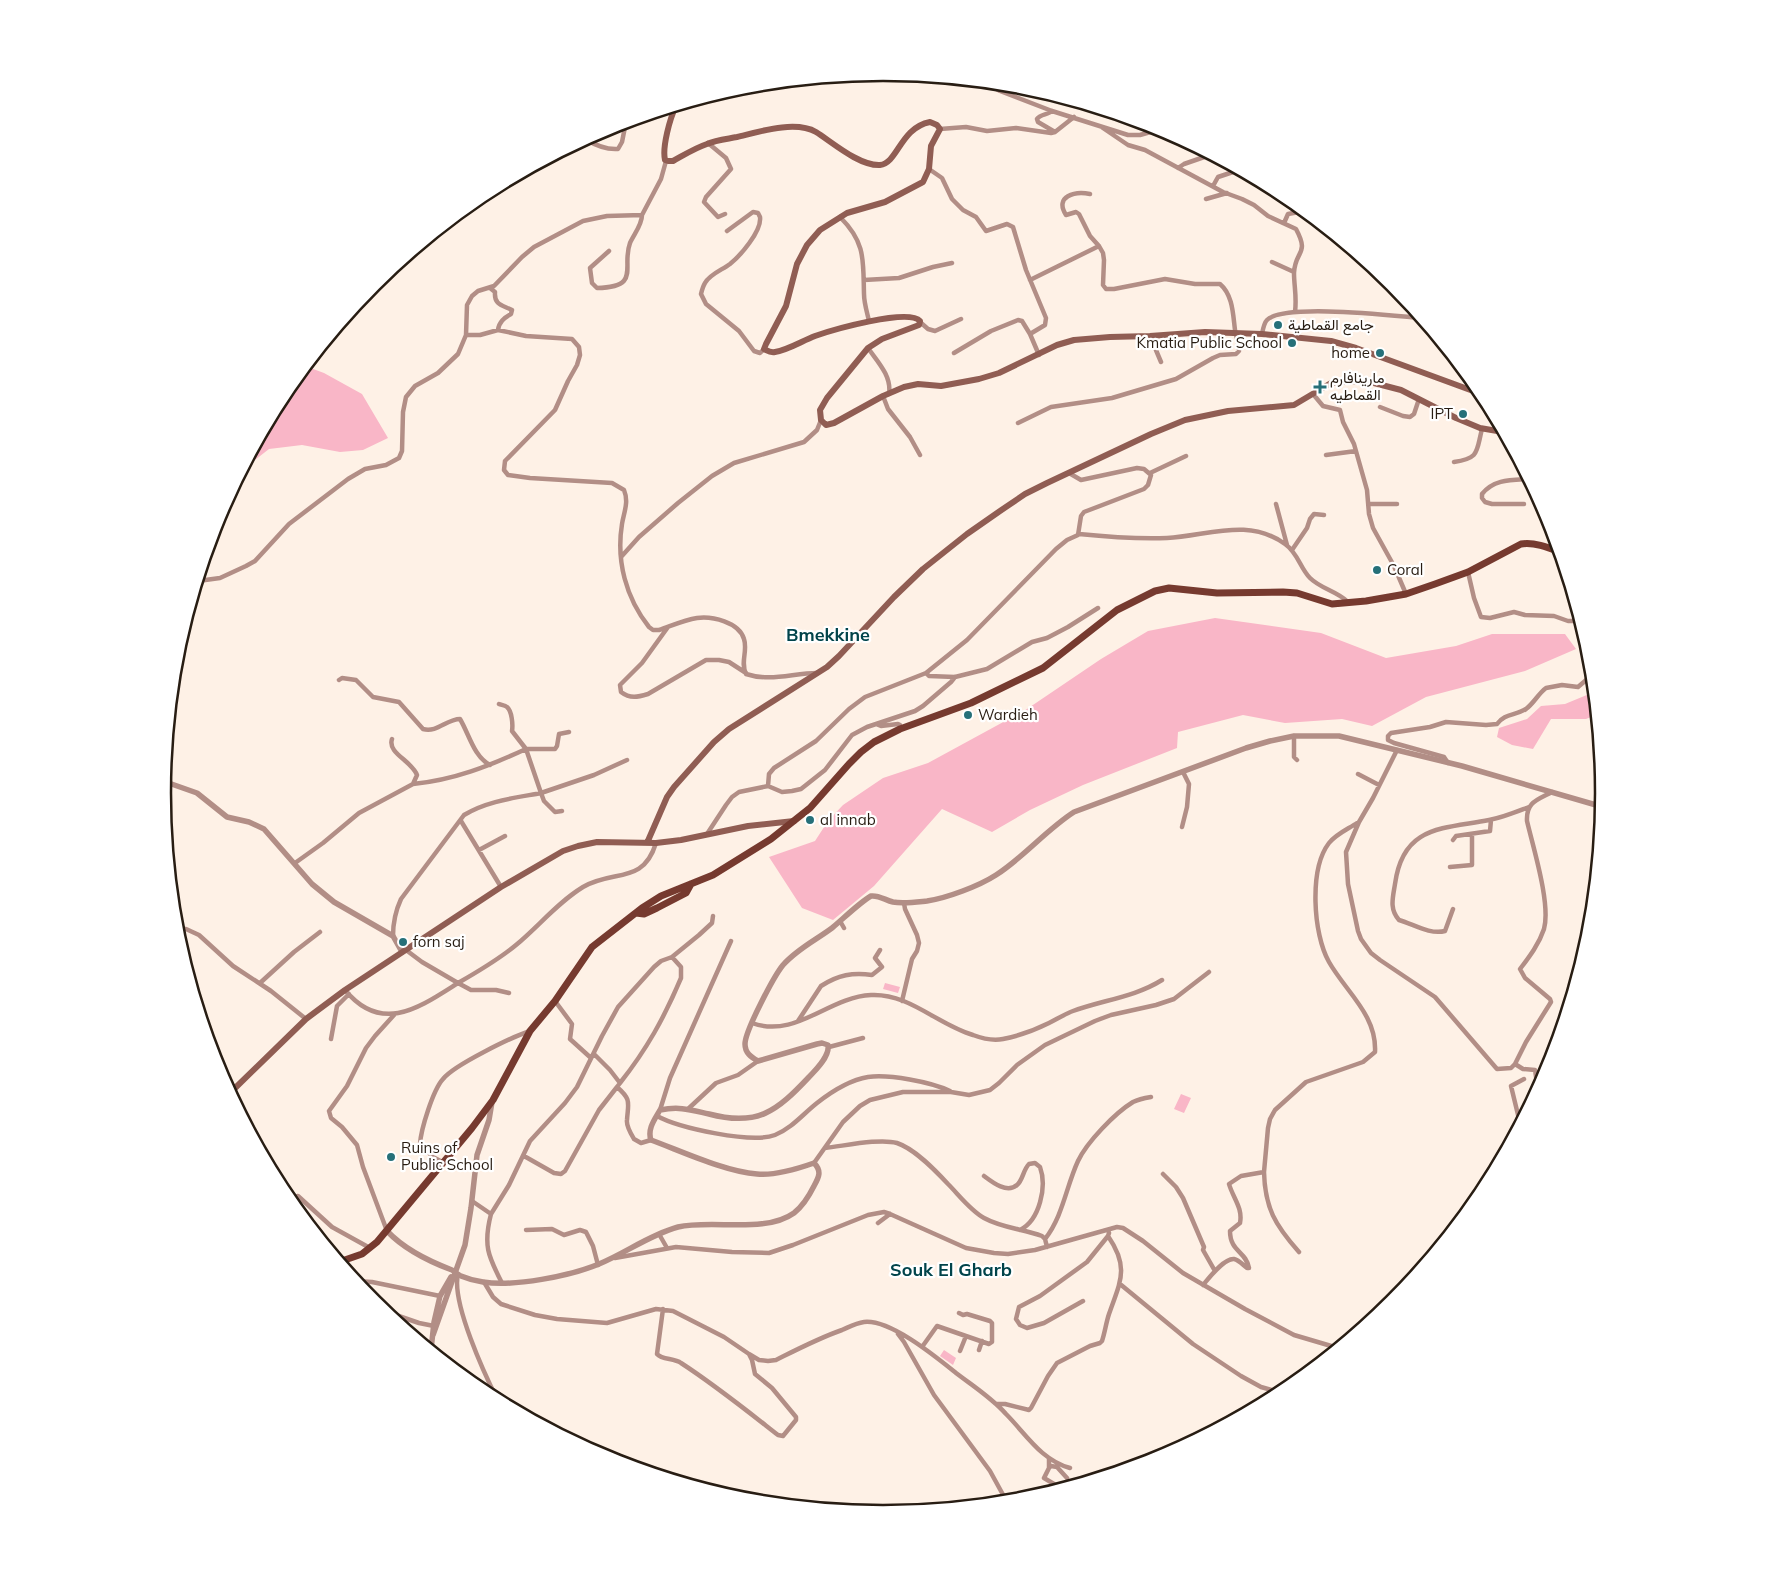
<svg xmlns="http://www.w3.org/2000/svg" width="1766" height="1587" viewBox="0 0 1766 1587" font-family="Mulish,Vazirmatn,sans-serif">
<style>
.green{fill:#f9b6c7}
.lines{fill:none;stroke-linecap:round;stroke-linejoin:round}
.minor{stroke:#b28e86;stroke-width:4.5}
.tertiary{stroke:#b28e86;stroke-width:5.5}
.secondary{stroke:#905d53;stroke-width:6}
.primary{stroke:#763a2f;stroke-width:7}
.poi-dot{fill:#267079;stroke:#fff;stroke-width:2}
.labels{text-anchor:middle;stroke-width:4.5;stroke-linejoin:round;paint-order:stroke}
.poi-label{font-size:15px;fill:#281d13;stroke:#fff;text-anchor:start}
.quarter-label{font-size:18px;font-weight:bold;fill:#01444b;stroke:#fff}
.rim{fill:none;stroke:#281d13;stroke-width:2.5}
</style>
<rect width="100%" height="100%" fill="#fef1e6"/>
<path class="green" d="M 1025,87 L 1118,115 L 1033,92 Z
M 305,366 L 324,373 L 362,394 L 388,438 L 363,450 L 340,452 L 302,445 L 269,449 L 242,470 L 284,393 Z
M 1215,618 L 1321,633 L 1386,658 L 1456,646 L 1492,634 L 1565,634 L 1576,649 L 1525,671 L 1426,697 L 1372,726 L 1342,719 L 1285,723 L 1243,715 L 1178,732 L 1177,748 L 1083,785 L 1030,810 L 992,832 L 942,809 L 874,886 L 833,920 L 802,908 L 769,857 L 815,841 L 828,821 L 843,805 L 883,778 L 928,763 L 1027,709 L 1101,659 L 1148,631 Z
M 1594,692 L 1596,715 L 1586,719 L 1551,719 L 1533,749 L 1512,745 L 1497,737 L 1499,728 L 1527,719 L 1541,706 L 1565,704 Z
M 885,983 L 900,987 L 898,993 L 883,989 Z
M 1181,1094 L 1191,1098 L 1184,1113 L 1174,1109 Z
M 944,1350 L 956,1358 L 953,1365 L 940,1356 Z"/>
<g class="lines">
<path class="minor" d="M 986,83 L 1000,91 L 1052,111 L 1128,135 L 1140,135 L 1161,129
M 1100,126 L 1128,145 L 1145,150 L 1223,192 L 1242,199 L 1254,205 L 1268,216 L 1296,229 C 1310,255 1295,250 1294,273 C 1294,286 1297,297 1295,312
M 940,129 L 966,127 L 987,131 L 1016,128 L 1051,133 L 1055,132 L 1038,122 L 1037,119 C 1040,114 1048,115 1052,111
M 1055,132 L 1074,117
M 585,139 C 595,145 606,150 618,149 L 622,142 L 626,122
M 708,143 L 726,158 L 731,169 L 706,197 L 704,202 L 718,217 L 725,214
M 1178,168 L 1184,164 L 1210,155
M 929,169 L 942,178 L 952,199 L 963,210 L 976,217 L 986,231 L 1007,224 L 1013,227 L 1026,270 L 1046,318 L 1045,325 L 1030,334 L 1039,355
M 1213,186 L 1218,177 L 1239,170
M 1090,194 C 1075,191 1054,196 1066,215 L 1076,212 L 1079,214 L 1090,236 L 1099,246
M 1206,199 L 1227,193
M 840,217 C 866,243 863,260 864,294 C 864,303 867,312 869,321
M 1284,223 L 1288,214 L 1299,212
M 727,231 L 753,212 L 758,213 L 760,217 C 762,231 740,256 730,264 C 722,270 710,274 705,283 C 703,286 702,290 701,294 L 706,304 L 739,331 L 754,351 L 760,353 L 764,349
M 609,251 L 590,268 L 592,283 L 597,288 C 642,287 621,267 630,243 C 634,234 642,225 642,215
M 1272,262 L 1294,272
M 864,280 L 899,278 L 933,267 L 952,263
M 490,288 L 495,292 C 494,305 502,305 512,310 L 511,314 C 504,318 499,322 498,330
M 920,322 L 928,329 L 935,331 L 961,319
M 1262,334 C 1263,329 1264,323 1267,320 C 1284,303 1395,316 1421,318
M 466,335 L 480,335 L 498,330 L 526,336 L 572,339 L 579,347 L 580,355 L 577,365 L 568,381 L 555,410 L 505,461 L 504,470 L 508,475 L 530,478 L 612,483 L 624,490 C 629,502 624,512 622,524 C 616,561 626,598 649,627 L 653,630 L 659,630 C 671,626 684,620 697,618 C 712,616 739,622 744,639 C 748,651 740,662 746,674 C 770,682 793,673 817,673
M 1150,336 L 1161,362
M 868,348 C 877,361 892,376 889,394
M 954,353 L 991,331 L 1018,320 L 1022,321 L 1030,334
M 1313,394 L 1323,406 L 1340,410 L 1343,422 L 1354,444 L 1367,490 L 1369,514 L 1373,528 L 1394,566 L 1406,594
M 883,396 L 888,409 L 910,437 L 920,455
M 1380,407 L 1403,416 L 1410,417 L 1414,414 L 1419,399
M 1018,423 L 1051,407 L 1112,398 L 1176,379 L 1213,358 L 1220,355 L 1236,354 L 1239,351 C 1239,343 1236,337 1235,330 C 1233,315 1233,295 1220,284 L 1195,284 L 1165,279 L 1114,289 L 1106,289 L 1103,285 L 1104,260 L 1103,253 L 1099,246 L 1030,280
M 1326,455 L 1356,451
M 1454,462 C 1480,458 1476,452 1482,429
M 1150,473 L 1186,456
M 1276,504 L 1287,545
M 1369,504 L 1397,504
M 1524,504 L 1492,504 L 1485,502 L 1482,498 L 1482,494 C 1494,479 1511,480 1529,479
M 1079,534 C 1108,537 1138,539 1167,538 C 1208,536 1248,517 1285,544 C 1298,553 1300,568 1310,578 C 1321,589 1337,591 1348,602
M 1292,550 L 1307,528 L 1310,519 L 1314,514 L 1324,515
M 621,557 L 639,537 L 678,503 L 712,476 L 734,463 L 804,442 L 817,430 L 821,420
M 1468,572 L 1474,598 L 1481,617 L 1490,618 L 1514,612 L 1525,615 L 1554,616 L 1568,621 L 1581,621
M 198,581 L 220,578 L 246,566 L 255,561 L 289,524 L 348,479 L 365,469 L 386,465 L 399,458 L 402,451 L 403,412 L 406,397 L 415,386 L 438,373 L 458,354 L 466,335 L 467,305 L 472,296 L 478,291 L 494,286 L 522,257 L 534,247 L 583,221 L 607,216 L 642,215 L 661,179 L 666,161
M 668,627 L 642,663 L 620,685 L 621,692 C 630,699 638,697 648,694 L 706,660 L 719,660 L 729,662 L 746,673
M 926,673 L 929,676 L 955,677 L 987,669 L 1032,642 L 1047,638 L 1068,627 L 1098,608
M 173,679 L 174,677
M 339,680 L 342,678 L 356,680 L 373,697 L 399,702 L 423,729 C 437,733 447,719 460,719 C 469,734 474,757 490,765
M 876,724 L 881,726 L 898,724 L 900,725 L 900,729
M 1294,736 L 1294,757 L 1297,760
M 1397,750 L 1373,798 L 1359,822 L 1346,852 L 1348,884 L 1358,931 L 1361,939 L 1371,953 L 1380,960 L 1435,997 L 1497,1069 L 1511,1068 L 1515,1064 L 1526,1042 L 1551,1002 L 1550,999 L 1525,978 L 1520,969 C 1530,956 1539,944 1544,929 C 1551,904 1533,847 1527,821 C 1526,802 1537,800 1552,792
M 1448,763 L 1444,757 L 1394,743 L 1388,740 L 1388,736 L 1391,733 L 1430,727 L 1446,722 L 1486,725 L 1497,724 C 1505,713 1515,716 1526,709 C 1534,703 1538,694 1546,688 L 1562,685 L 1578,687 L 1592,675
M 1358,774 L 1379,785
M 413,784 C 454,780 489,766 526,749 L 512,731 C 513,725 512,711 507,707 C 505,705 501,705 499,704
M 768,786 L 769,774 L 774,768 L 816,741 L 849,709 L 865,697 L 926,673 L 967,640 L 1056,549 L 1067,540 L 1078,535 L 1081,516 L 1084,512 L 1144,489 L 1148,485 L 1151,475 L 1144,469 L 1137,468 L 1081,480 L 1069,473
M 562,811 L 555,812 L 544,801 L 541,793 L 594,775 L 627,760
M 461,821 L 501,887
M 1182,827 L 1187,807 L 1189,784 L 1183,772
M 707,834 L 726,805 L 732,797 L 739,792 L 768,786 L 782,792 L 792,791 L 801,789 L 825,770 L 852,735 L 867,727 L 915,711 L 923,706 L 951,682 L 955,677
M 1453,840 L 1456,836 L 1490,831 L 1491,820
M 479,850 L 505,836
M 295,863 L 323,843 L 359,813 L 413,784 L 417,775 C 412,761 387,753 392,739
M 1450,867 L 1472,865 L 1472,834
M 1453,909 L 1445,931 C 1430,935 1413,924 1399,920 C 1389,909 1393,897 1395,884 C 1403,825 1443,829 1489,820 C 1502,818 1516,812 1529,807
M 174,919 L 183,929
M 840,921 L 844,928
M 176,934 L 183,929 L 186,929 L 199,935 L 233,966 L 271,991 L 306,1019
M 393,936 C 393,922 395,912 401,899 L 464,815 C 487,801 514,798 541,793 L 526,749 L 555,749 L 557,746 L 559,734 L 569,732
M 406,950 L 422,962 L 458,983 C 479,971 498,960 516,945 C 539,926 557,903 583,887 C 614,869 643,885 656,843
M 672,957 L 699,935 L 712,923 L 713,916
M 260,983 L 294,952 L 320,932
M 345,990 C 382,1035 420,1007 458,983 L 471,990 L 496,990 L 509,993
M 555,1001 L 572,1024 L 570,1039 L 591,1058
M 902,1001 L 912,959 L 917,951 L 919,943 L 917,935 L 905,909 L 904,903
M 798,1021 L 821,986 C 838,975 853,972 872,975 L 882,967 L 875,958 L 880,950
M 752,1023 C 796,1039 828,997 871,995 C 909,993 938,1025 973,1035 C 981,1038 994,1041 1003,1039 C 1018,1036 1035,1030 1049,1023 C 1057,1019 1065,1014 1073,1011 C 1103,1000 1135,997 1162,980
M 331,1039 L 337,1006 L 349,994
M 829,1047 L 863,1038
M 594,1054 L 610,1070 L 620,1083 L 617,1087 C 632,1100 628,1103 627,1120 C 626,1126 631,1134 634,1139 L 641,1143 L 651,1140
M 1515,1064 L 1523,1069 L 1535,1070 L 1538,1090
M 688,1109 L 716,1083 L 738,1075 L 758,1061
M 660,1110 L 670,1078 L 731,941
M 657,1116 C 679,1128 752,1144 775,1135 C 792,1128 803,1114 817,1103 C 831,1092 850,1080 868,1077 C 889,1074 931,1082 950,1091
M 1520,1123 L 1511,1086 L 1524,1079
M 825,1148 C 844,1146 880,1138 897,1143 C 915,1149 935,1170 948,1184 C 959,1195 970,1210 984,1218 C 1002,1228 1023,1229 1042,1236 L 1045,1239 L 1047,1247
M 524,1156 L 554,1173 L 561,1174 L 565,1171 L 599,1110 L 617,1087
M 444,1163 L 433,1157 L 420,1144 C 421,1129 433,1090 443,1079 C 454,1065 512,1037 530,1031
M 814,1163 L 843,1122 L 860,1106 L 870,1100 L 903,1092 L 951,1092 L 969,1095 L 990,1090 L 999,1083 L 1017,1065 L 1045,1045 L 1095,1021 L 1111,1015 L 1156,1005 L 1174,999 L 1209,972
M 1264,1172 C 1265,1208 1275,1225 1299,1252
M 1163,1174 L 1176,1187 L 1183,1198 L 1204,1247 L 1203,1250 L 1215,1271
M 984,1176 C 992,1182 1007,1194 1017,1185 C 1023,1180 1023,1170 1029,1164 L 1035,1163 L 1040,1167 C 1047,1186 1040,1220 1020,1230
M 288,1199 L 298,1196 L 332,1227 L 370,1248
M 472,1201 L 491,1214 L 509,1185 L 530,1141 L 565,1103 L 577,1087 L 602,1036 L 618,1007 L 654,967 L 661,961 L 672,957 L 681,967 L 681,978 C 664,1018 647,1049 620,1083
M 491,1214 C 483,1245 488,1256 502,1283
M 878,1223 L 890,1214
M 526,1230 L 552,1229 L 564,1235 L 580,1230 L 586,1232 L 593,1246 L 598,1265
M 387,1231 L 363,1167 L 357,1145 L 342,1127 L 331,1118 L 329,1111 L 347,1086 L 366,1048 L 375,1036 L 394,1015
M 659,1234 L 667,1248
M 1045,1239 C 1063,1216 1066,1187 1078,1161 C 1087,1142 1115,1113 1133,1102 C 1139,1099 1145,1098 1151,1097
M 615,1258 L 676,1247 L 732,1252 L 769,1253 L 793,1245 L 868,1215 L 884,1212 L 890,1214 L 966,1248 L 994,1253 L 1008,1254 L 1035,1250 L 1117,1227 L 1123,1228 L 1143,1241 L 1183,1273 L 1245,1309 L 1294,1335 L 1338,1348
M 458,1274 C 451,1302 485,1375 498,1401
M 355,1281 L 372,1282 L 440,1296
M 484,1282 L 493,1297 L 501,1304 L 535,1315 L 557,1319 L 607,1323 L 656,1309 L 673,1311 L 724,1337 L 749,1354 L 759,1360 L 768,1361 L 776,1360 C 798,1349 819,1338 842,1330 C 849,1327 856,1323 864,1322 C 890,1319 936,1357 956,1373 C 973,1386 992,1398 1006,1414 C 1026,1434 1041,1460 1070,1468
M 1120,1284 L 1193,1344 L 1241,1376 L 1261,1387 L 1275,1391 L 1286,1391
M 1203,1285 C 1209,1278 1224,1258 1234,1259 C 1239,1260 1243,1265 1247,1268 L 1249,1268 C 1246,1251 1230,1252 1230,1231 L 1240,1223 C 1243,1208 1233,1198 1229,1184 L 1241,1176 L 1264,1172 L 1268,1128 L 1270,1119 L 1275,1110 L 1306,1082 L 1363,1062 L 1375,1052 C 1377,1015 1346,992 1329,962 C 1313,934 1309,869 1329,843 C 1336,834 1348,829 1357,823
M 1083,1301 L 1044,1323 L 1027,1328 L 1020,1325 L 1016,1319 L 1019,1307 L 1040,1296 L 1087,1262 L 1108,1236 L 1109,1233
M 663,1309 L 657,1354 C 662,1360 674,1358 681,1363 C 715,1385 746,1410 778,1435 L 783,1436 L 796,1420 L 796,1417 L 772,1388 L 755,1374 L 752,1360 L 749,1354
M 386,1313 L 390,1313 L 419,1323 L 434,1326
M 898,1334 L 904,1342 L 934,1395 L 990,1471 L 1007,1502
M 922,1347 L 937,1326 L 989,1344 L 992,1342 L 992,1323 L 990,1321 L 967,1314 L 963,1315 L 959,1313
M 979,1350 L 982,1341
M 960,1351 L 966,1336
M 490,1397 L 493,1390
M 996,1404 L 1005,1404 L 1029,1410 L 1031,1408 L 1048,1376 L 1057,1363 L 1090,1346 L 1100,1343 L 1102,1341 C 1105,1332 1106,1323 1109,1314 C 1120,1282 1130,1268 1108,1236
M 1049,1458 L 1049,1468 L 1044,1478 L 1054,1484
M 1049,1468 L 1051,1466 L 1057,1467 L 1067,1478"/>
<path class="tertiary" d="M 163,781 L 197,793 L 227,817 L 249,822 L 264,829 L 312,884 L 334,902 L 393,936 L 402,952
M 387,1231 C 405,1250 428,1261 452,1270 C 455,1272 458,1275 461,1276 C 468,1279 476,1281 483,1282 C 514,1287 570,1276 599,1264 C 626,1253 649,1235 678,1227 C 712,1219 765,1234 794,1213 C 803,1206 809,1196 814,1186 C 819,1177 822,1171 814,1163 C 797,1169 775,1176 757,1174 C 726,1172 681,1151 651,1140 C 647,1129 655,1119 660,1110 C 680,1106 691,1110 709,1114 C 758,1127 777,1111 809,1077 C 816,1070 830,1056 828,1045 L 822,1043 L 817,1044 L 758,1061 C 751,1057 745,1053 745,1044 C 745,1031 774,976 783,965 C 797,949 816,940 832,928 C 843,919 859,903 871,896 C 879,895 885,900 893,902 C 903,904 917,902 927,901 C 947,898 979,886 996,875 C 1024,857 1046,830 1074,812 L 1246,748 L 1270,741 L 1294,736 L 1339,736 L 1462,766 L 1603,807
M 433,1335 L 465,1245 L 471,1208 L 477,1155 L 489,1120 L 492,1102
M 431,1350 L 434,1322 L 440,1296 L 451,1277"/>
<path class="secondary" d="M 676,106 C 670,118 662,147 665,160 L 668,161 L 673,161 C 684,155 695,148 707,144 C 716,140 727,139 737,137 C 758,132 795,120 816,132 C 832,142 859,166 880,165 C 898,163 900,128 930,122 L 937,125 L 940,129 L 931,146 L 929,169 L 923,182 L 885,202 L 847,213 L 820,230 L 807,245 L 797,264 L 786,306 L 766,344 L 764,349 C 768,351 770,353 775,352 C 788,350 802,341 815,336 C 832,330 908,308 920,321 L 919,325 L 882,339 L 868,348 L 827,398 L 820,410 L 821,420 L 826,425 L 834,423 L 883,396 L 904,387 L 918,384 L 941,386 L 979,379 L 999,373 L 1057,345 L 1074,340 L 1110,337 L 1150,336 L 1205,332 L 1262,334 L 1331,341 L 1356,348 L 1484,395
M 647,843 L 667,797 L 674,787 L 714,742 L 729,729 L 827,667 L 839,656 L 894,597 L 923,569 L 967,534 L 1000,511 L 1025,494 L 1047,483 L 1151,434 L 1185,420 L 1228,411 L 1294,405 L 1331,383 L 1352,381 L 1374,383 L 1401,390 L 1456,418 L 1480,428 L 1503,432
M 230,1093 L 306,1019 L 345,990 L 501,887 L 563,851 L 578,846 L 597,842 L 656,843 L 681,840 L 748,826 L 794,821"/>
<path class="primary" d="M 636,913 L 644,914 L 657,908 L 686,893 L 691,884
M 339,1262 L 362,1254 L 377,1242 L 472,1128 L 493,1100 L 530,1031 L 555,1001 L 592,947 L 642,908 L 661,896 L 713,875 L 771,839 L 810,808 L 849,764 L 861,752 L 874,742 L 900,729 L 971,703 L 1043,668 L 1117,610 L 1155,591 L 1169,588 L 1217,593 L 1283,592 L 1297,593 L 1332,604 L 1366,601 L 1406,594 L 1435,584 L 1468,572 L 1521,544 C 1534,542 1547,547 1560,552"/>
</g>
<g class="poi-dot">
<circle cx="1278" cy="325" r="5"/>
<circle cx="1292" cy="343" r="5"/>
<circle cx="1380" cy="353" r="5"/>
<path d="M1317.5 379.5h5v5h5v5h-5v5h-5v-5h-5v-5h5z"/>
<circle cx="1463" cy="414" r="5"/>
<circle cx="1377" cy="570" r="5"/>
<circle cx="968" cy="715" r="5"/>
<circle cx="810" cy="820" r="5"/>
<circle cx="403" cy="942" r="5"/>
<circle cx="391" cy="1157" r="5"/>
</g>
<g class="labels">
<g class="poi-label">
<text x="1288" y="330">جامع القماطية</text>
<text x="1282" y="348" text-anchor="end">Kmatia Public School</text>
<text x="1370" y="358" text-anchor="end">home</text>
<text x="1330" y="383">مارينافارم<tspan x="1330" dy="17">القماطيه</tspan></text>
<text x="1453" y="419" text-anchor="end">IPT</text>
<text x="1387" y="575">Coral</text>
<text x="978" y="720">Wardieh</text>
<text x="820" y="825">al innab</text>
<text x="413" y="947">forn saj</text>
<text x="401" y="1153">Ruins of<tspan x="401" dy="17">Public School</tspan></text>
</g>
<g class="quarter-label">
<text x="828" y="641">Bmekkine</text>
<text x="951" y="1276">Souk El Gharb</text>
</g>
</g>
<path d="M0 0H1766V1587H0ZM171 793a712 712 0 1 1 1424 0a712 712 0 1 1-1424 0Z" fill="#fff" fill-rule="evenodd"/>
<path class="rim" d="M171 793a712 712 0 1 1 1424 0a712 712 0 1 1-1424 0Z"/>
</svg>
